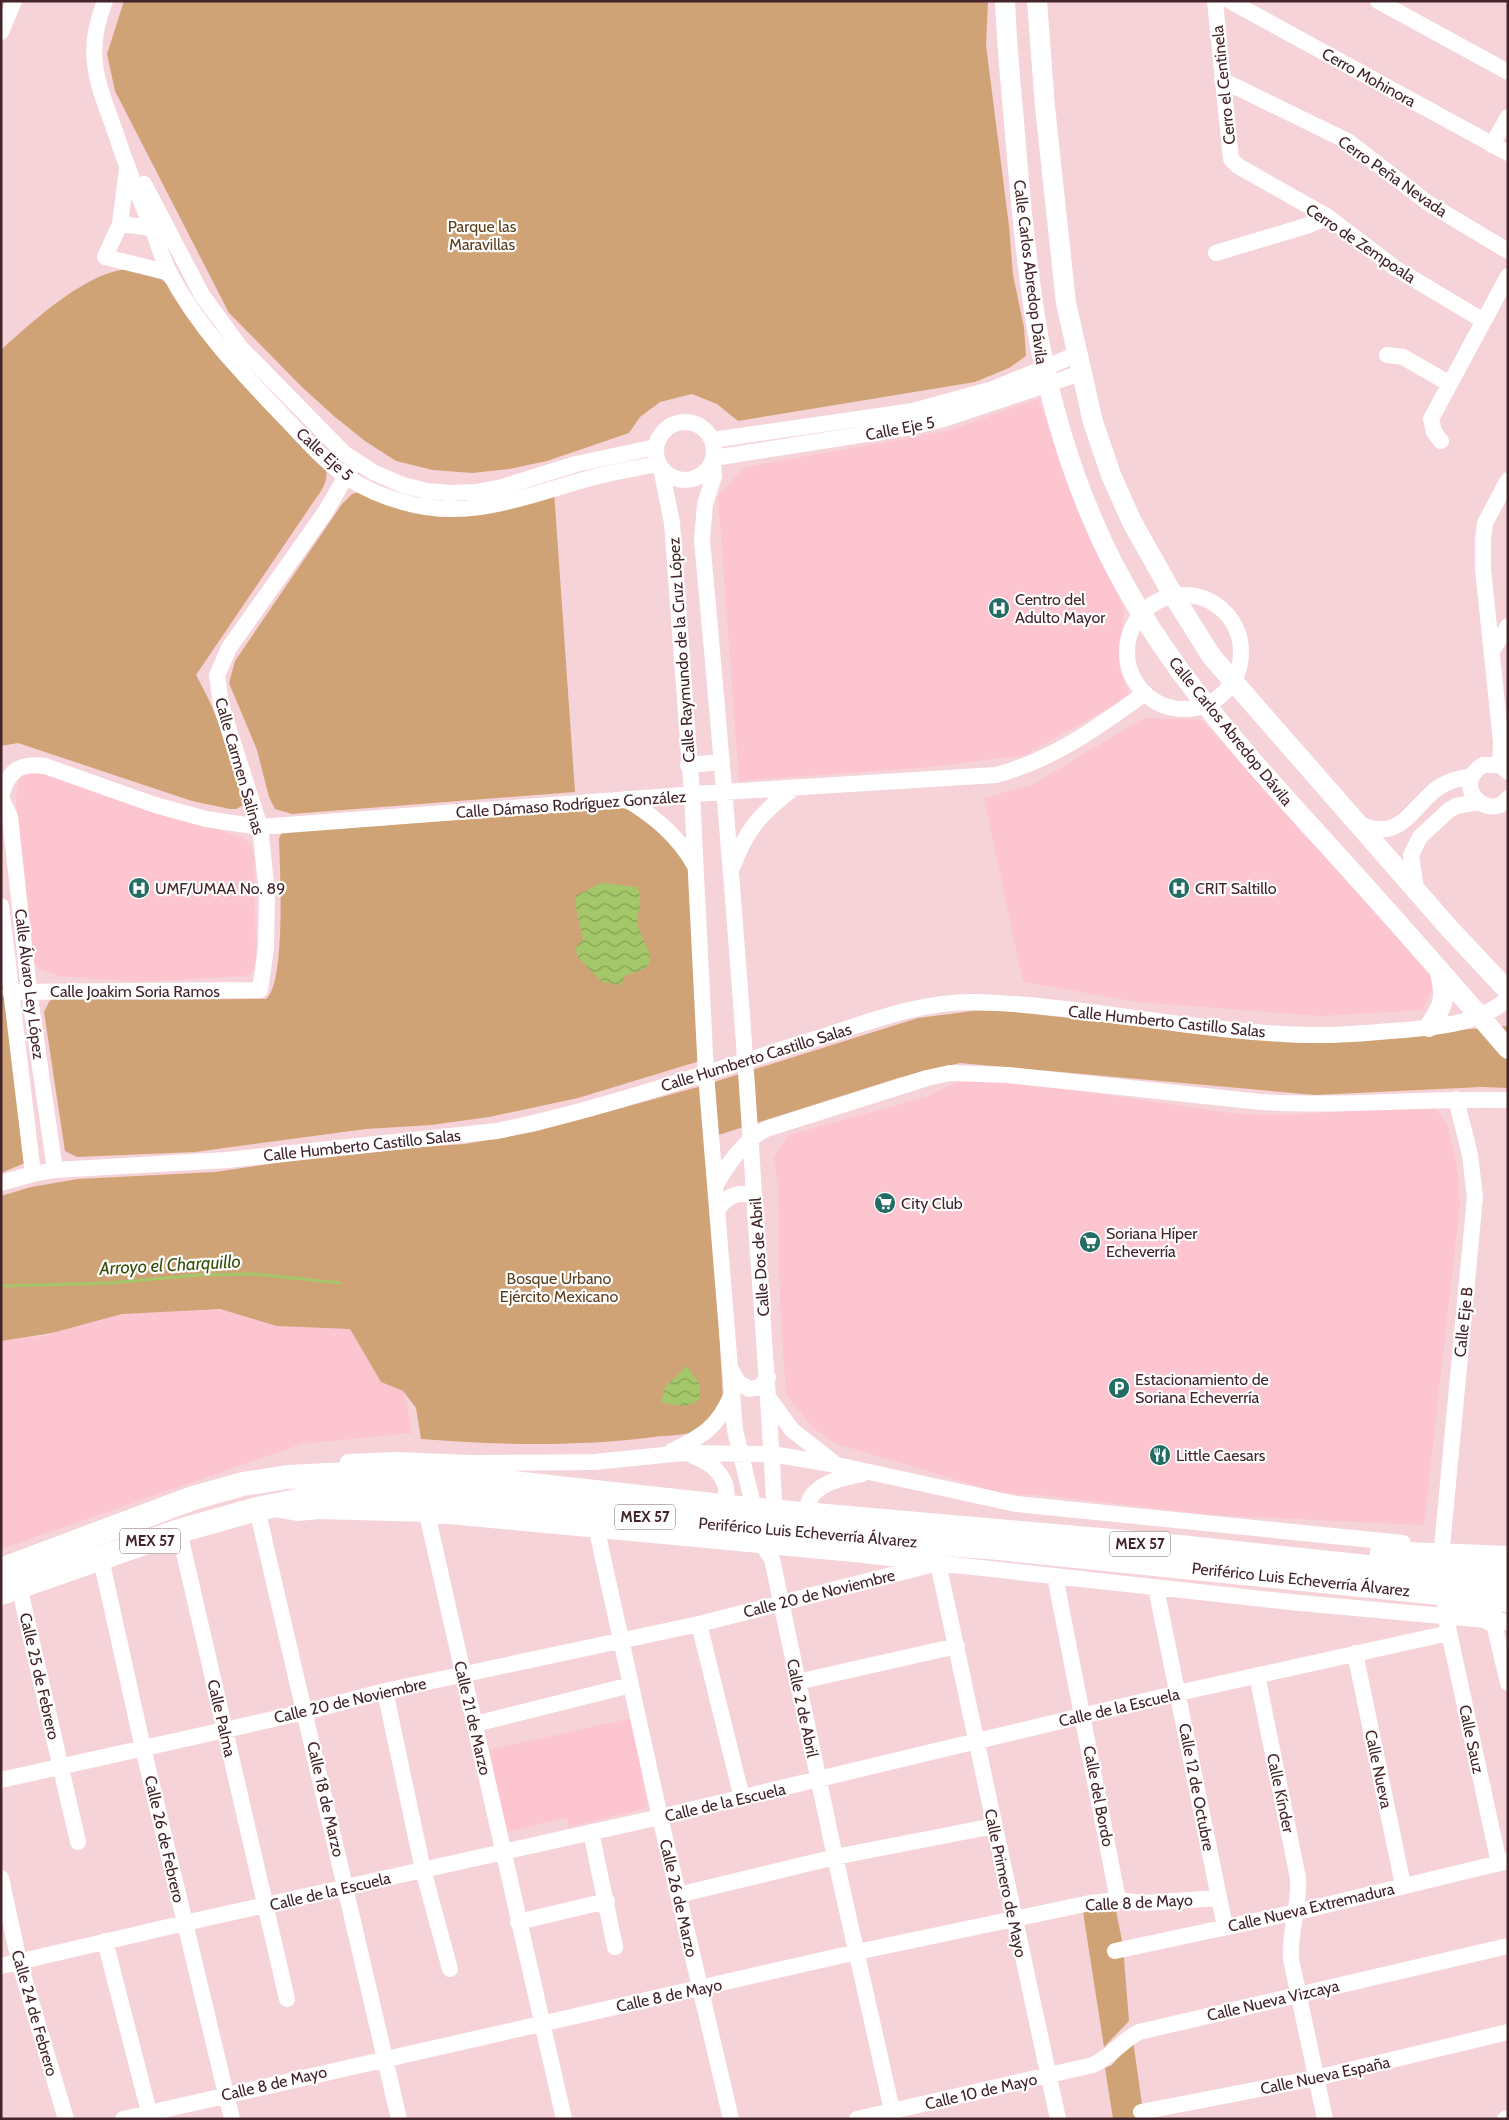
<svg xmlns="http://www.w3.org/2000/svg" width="1509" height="2120" viewBox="0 0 1509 2120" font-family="Cabin,sans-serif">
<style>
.built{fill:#fcc5cf}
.park{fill:#d0a376}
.water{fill:url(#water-waves)}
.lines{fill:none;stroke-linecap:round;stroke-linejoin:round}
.stream{stroke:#a4c769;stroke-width:3}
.minor{stroke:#fff;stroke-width:16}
.major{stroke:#fff;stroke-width:20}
.highway{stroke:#fff;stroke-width:24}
.labels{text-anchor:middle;stroke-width:4.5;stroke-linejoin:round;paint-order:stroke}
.shield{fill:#fff;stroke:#7c666b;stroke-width:1}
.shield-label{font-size:15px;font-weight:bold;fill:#44242b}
.street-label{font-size:16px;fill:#44242b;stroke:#fff}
.park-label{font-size:16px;fill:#5d3f1e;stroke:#fff}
.poi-label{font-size:16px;fill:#44242b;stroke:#fff;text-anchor:start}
.water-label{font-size:18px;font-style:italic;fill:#394e08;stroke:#fff}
</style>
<defs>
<pattern id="water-waves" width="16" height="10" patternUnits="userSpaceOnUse" patternTransform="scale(1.25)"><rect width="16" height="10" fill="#a4c769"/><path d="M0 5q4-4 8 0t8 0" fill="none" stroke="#87a157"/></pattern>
</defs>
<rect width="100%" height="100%" fill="#f6d3d9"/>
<path class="built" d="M 1038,399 L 1124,610 L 1119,667 L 1130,696 L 1025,755 L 930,767 L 739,781 L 718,496 L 745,467 L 948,431 Z
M 1144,718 L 1202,720 L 1438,979 L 1422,1010 L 1320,1016 L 1138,1002 L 1023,982 L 984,798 L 1032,785 Z
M 36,771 L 244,838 L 251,846 L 254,854 L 256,959 L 252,973 L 244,976 L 156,981 L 124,981 L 59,976 L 39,969 L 34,962 L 26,922 L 16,803 L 17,786 L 20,778 L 23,774 Z
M 972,1075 L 1237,1114 L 1282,1115 L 1434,1106 L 1447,1124 L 1457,1167 L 1460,1203 L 1424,1525 L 1211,1515 L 1050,1496 L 1001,1493 L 837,1444 L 813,1428 L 786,1394 L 780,1303 L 778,1186 L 774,1157 L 789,1135 L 926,1097 Z
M 207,1309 L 357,1321 L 382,1381 L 404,1392 L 412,1433 L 302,1444 L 1,1549 L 1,1339 L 48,1336 L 111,1310 Z
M 632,1718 L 647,1808 L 569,1827 L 567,1817 L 507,1832 L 489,1750 Z"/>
<path class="park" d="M 124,1 L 988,1 L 986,45 L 1009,226 L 1013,275 L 1024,327 L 1026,356 L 1009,368 L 975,382 L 738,421 L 717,404 L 692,394 L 660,402 L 640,417 L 629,433 L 547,461 L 509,469 L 472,473 L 433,470 L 396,461 L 365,441 L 335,417 L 303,388 L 229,313 L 115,91 L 107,54 Z
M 129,269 L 161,279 L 170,287 L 326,469 C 329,483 319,494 312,504 L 196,675 C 219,716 233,759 244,805 L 236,809 L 230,809 L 192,801 L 18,743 L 1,746 L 1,350 C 32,322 87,271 129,269 Z
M 362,491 L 385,499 L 554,491 L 575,792 L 292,814 L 275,809 L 269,797 L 257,750 L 229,683 L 235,661 L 342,504 L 352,494 Z
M 621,808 L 638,812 L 669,833 L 689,872 L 703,1060 L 578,1098 L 489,1117 L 431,1125 L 366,1129 L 195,1152 L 77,1157 L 65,1151 L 44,1012 L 49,1002 L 53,998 L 68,995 L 122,1000 L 266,999 C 286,984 280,867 279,839 L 281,834 L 287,831 Z
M 1,970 L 25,1163 L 1,1173 Z
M 973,1011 L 1005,1011 L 1299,1043 L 1508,1026 L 1508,1088 L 1481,1087 L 1315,1095 L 960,1063 L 898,1078 L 709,1138 L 723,1401 C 717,1408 708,1425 699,1430 C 687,1436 667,1435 654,1437 C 576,1447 498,1445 421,1439 L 416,1408 L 403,1391 L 381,1382 L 350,1329 L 277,1326 L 220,1309 L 122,1314 L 52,1333 L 1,1341 L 1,1196 L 31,1187 L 78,1179 L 215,1172 L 352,1152 L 465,1144 L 534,1132 L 698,1087 L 918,1018 Z
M 1115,1905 L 1123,1946 L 1129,2021 L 1104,2047 L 1083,1912 Z
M 1133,2040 L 1144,2119 L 1113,2119 L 1105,2068 L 1112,2065 Z"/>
<path class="water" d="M 601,883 L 637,887 C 644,900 636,912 638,925 C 639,937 653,951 649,963 C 646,971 633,973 625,975 L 621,985 L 602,982 L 577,956 L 576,947 L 583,940 C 581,925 575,912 575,896 Z
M 687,1366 L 700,1385 L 700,1398 C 688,1410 676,1405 661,1402 L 665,1387 Z"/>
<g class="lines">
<path class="stream" d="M 1,1286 L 110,1283 L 198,1275 L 255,1274 L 340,1283"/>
<path class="minor" d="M 105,1 C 81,60 102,90 120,146 C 130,175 142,204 154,233 C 159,246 163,261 170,274 C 199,329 243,374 286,419 C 305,439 324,461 347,477 C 363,488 384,497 403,502 C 467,521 520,498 580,481 C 606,473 632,469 658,464
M 1215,1 L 1231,159 L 1238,166 L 1328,217 L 1395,268 L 1484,321
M 1230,1 L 1508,153
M 1378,1 L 1508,72
M 1,32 L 14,1
M 1222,80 L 1349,142 L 1428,203 L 1508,251
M 1492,145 L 1508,117
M 127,169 L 120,224 L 105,257 L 170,273
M 144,184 L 202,295 L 240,347 L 345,454 L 373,472 L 403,485 L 427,491 L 450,493 L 476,492 L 499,488 L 576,464 L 656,447
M 120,224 L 160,229
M 1216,253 L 1306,226 L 1328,217
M 1387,355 L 1403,357 L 1450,384
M656 451a29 29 0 1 1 58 0a29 29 0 1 1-58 0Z
M 712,440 L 913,411 L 993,389 L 1078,354
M 1441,441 L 1434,432 L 1431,419 L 1508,276
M 714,458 L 911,427 L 944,419 L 1081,373
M 713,461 L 714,476 L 705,504 L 702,540 C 722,758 741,976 754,1195 C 761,1303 770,1411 775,1520
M 661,468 L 672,523 L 692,795 L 706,1074 L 735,1430 L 763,1546 L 772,1559 L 835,1857 L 894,2119
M1127 652a57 57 0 1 1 114 0a57 57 0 1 1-114 0Z
M 1493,649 L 1508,626
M 688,765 L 722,762
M 1500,765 L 1501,742 L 1483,569 L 1483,539 L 1485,523 L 1508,480
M 1508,772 L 1500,765 L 1483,765 C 1449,787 1491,823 1508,798
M 1,797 C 8,771 19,762 45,766 L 155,805 L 206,819 L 260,827 L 723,792 L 996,775 C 1053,760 1098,727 1145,693
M 1,798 L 10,817 L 29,991 L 55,1170
M 626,799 C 655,817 677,835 694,864
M 1357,823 C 1399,842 1406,815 1435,790 C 1446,781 1458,779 1472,776
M 733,866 C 746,829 762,812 794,788
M 1416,889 L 1411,855 L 1420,837 L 1449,810 L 1456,806 L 1479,802
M 1,906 L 33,1174
M 10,992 L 260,990 L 266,948 L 267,893 L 260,827 L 221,705 L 217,675 L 229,648 L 324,514 L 355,461
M 1,1183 L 33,1174 L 55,1170 L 227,1160 L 497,1131 C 604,1109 708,1072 812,1040 C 866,1023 922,1000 979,1002 C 1090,1006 1200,1033 1311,1035 C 1342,1036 1374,1032 1405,1030 C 1442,1026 1478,1024 1508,999
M 716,1185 C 728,1163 744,1141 766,1129 L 927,1078 L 950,1073 L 1008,1075 L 1261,1102 C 1343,1107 1425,1098 1508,1100
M 718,1209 C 729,1194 736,1193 754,1194
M 732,1371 L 738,1382 L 749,1389 L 760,1387 L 768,1377
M 771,1401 L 792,1430 L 833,1462
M 672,1451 C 703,1436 718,1427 732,1394
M 693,1456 C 719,1465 739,1490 717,1515
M 348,1462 L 396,1460 L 470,1463 L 595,1462 L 683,1453 L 772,1454 L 837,1465 L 1016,1504 L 1403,1543
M 257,1509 L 399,2119
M 275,1509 L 297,1513 L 319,1511 L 427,1514 L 854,1554 L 1290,1602 L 1508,1622
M 427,1514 L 564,2119
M 811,1524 C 795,1488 838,1478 862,1474
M 179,1531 L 287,1999
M 597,1531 L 660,1817 L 731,2119
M 1442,1547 L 1475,1197 L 1470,1155 L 1456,1099
M 101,1559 L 143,1748 L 232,2119
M 1055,1576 L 1118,1900
M 19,1586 L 78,1842
M 1156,1588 L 1225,1927
M 1493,1620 L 1508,1683
M 1447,1623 L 1499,1863
M 699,1624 L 742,1798
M 1355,1653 L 1403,1885
M 1257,1675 L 1298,1878 C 1300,1906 1289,1932 1291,1959 L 1325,2119
M 797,1682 L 957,1646
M 385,1691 L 423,1870 L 450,1969
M 475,1724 L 631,1685
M 1,1780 L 305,1712 L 385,1691 L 699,1624 L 938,1563 L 1058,2119
M 591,1832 L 615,1947
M 1,1878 L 19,1961 L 66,2119
M 678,1895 L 835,1857 L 994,1826
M 518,1922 L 607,1901
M 105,1941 L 149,2112
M 1115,1951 L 1297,1912 L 1508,1861
M 1,1966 L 185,1923 L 660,1817 L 1178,1693 L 1449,1633
M 1141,2112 L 1316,2078 L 1508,2032
M 123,2119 L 857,1952 L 1090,1903 L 1118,1900 L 1144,1903 L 1219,1898
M 857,2119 L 1093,2065 C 1111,2057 1121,2041 1139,2032 L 1508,1946
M 1505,2119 L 1508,2118"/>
<path class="major" d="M 1005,1 C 1007,54 1013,106 1017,158 C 1028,289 1041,401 1094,523 C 1148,650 1244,753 1336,854 C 1394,918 1451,983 1508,1049
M 1037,1 L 1045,107 L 1066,303 L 1093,422 L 1111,475 L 1132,522 L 1173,595 L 1212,657 L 1449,928 L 1508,991
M 1429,1027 C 1445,1004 1446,996 1439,969"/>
<path class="highway" d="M 1382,1553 L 1508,1558
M 1,1570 L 193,1498 L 243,1484 L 288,1477 L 368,1473 L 459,1477 L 748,1509 L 1180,1547 L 1508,1582
M 1,1593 L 179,1531 L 257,1509 L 302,1500 L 349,1496 L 439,1497 L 776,1532 L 988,1547 L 1508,1600
M 1449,1608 L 1474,1611 L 1493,1620"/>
</g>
<defs>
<g id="hospital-disc" transform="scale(1.125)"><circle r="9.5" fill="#236d65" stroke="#fff"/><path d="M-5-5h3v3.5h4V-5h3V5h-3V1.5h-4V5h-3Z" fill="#fff"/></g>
<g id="supermarket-disc" transform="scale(1.125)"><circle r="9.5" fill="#236d65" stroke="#fff"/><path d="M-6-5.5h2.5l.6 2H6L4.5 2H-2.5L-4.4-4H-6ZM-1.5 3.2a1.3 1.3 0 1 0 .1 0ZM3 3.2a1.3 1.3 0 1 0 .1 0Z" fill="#fff"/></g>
<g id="parking-disc" transform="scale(1.125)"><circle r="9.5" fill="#236d65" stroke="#fff"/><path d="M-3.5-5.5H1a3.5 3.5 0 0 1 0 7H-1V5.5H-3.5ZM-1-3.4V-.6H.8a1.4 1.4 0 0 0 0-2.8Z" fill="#fff"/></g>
<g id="restaurant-disc" transform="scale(1.125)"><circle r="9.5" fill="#236d65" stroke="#fff"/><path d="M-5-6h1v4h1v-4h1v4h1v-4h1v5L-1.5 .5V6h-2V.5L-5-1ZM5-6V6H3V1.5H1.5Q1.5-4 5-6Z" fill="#fff"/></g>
</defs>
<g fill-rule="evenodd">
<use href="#hospital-disc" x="999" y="608"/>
<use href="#hospital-disc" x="139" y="888"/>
<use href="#hospital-disc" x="1179" y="888"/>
<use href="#supermarket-disc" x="885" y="1203"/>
<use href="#supermarket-disc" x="1090" y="1242"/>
<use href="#parking-disc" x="1119" y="1388"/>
<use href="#restaurant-disc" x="1160" y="1455"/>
</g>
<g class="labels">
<g class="shield">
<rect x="615" y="1504.5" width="60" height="25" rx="4"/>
<rect x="120" y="1528.5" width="60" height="25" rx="4"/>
<rect x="1110" y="1531.5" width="60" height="25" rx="4"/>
</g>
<g class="shield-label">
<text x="645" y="1522">MEX 57</text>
<text x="150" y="1546">MEX 57</text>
<text x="1140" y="1549">MEX 57</text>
</g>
<g class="street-label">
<text transform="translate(1369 77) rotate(29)" y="6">Cerro Mohinora</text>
<text transform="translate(1223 85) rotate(-96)" y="6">Cerro el Centinela</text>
<text transform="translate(1393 176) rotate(35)" y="6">Cerro Peña Nevada</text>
<text transform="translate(1361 243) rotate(34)" y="6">Cerro de Zempoala</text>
<text transform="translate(1031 272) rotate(83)" y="6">Calle Carlos Abredop Dávila</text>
<text transform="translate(900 428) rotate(-11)" y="6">Calle Eje 5</text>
<text transform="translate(325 454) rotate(42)" y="6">Calle Eje 5</text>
<text transform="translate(681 650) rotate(-94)" y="6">Calle Raymundo de la Cruz López</text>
<text transform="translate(1231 731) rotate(51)" y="6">Calle Carlos Abredop Dávila</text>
<text transform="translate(240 766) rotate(74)" y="6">Calle Carmen Salinas</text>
<text transform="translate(571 804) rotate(-4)" y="6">Calle Dámaso Rodríguez González</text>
<text transform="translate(30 984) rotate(83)" y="6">Calle Álvaro Ley López</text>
<text x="135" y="997">Calle Joakim Soria Ramos</text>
<text transform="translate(1167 1021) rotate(6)" y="6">Calle Humberto Castillo Salas</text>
<text transform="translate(756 1057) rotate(-17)" y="6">Calle Humberto Castillo Salas</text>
<text transform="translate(362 1145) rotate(-6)" y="6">Calle Humberto Castillo Salas</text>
<text transform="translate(759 1257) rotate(-94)" y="6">Calle Dos de Abril</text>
<text transform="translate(1463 1322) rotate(-84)" y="6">Calle Eje B</text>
<text transform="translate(808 1532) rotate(5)" y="6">Periférico Luis Echeverría Álvarez</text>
<text transform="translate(1301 1579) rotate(6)" y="6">Periférico Luis Echeverría Álvarez</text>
<text transform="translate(819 1593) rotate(-14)" y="6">Calle 20 de Noviembre</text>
<text transform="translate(40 1676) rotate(77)" y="6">Calle 25 de Febrero</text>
<text transform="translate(350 1700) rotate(-13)" y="6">Calle 20 de Noviembre</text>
<text transform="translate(1119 1707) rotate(-13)" y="6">Calle de la Escuela</text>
<text transform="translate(803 1708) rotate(78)" y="6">Calle 2 de Abril</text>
<text transform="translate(222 1718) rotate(77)" y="6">Calle Palma</text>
<text transform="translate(473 1718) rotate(77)" y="6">Calle 21 de Marzo</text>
<text transform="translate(1472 1739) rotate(78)" y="6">Calle Sauz</text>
<text transform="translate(1379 1769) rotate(78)" y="6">Calle Nueva</text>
<text transform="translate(1197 1787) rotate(79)" y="6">Calle 12 de Octubre</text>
<text transform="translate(1281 1793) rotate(78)" y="6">Calle Kínder</text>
<text transform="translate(1099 1796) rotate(79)" y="6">Calle del Bordo</text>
<text transform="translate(326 1799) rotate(77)" y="6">Calle 18 de Marzo</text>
<text transform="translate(725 1802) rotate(-13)" y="6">Calle de la Escuela</text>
<text transform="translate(165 1839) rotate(77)" y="6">Calle 26 de Febrero</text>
<text transform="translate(1006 1883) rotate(78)" y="6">Calle Primero de Mayo</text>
<text transform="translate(330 1891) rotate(-13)" y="6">Calle de la Escuela</text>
<text transform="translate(679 1898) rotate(77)" y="6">Calle 26 de Marzo</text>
<text transform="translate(1139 1902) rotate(-3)" y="6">Calle 8 de Mayo</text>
<text transform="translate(1311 1907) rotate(-13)" y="6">Calle Nueva Extremadura</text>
<text transform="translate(669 1995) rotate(-12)" y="6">Calle 8 de Mayo</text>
<text transform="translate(1273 2000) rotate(-13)" y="6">Calle Nueva Vizcaya</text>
<text transform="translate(35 2013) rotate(74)" y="6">Calle 24 de Febrero</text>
<text transform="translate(1325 2075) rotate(-12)" y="6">Calle Nueva España</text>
<text transform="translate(274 2083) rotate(-13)" y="6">Calle 8 de Mayo</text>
<text transform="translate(981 2091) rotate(-13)" y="6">Calle 10 de Mayo</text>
</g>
<g class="park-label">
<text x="482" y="232">Parque las<tspan x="482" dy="18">Maravillas</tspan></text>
<text x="559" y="1284">Bosque Urbano<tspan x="559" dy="18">Ejército Mexicano</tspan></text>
</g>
<g class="poi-label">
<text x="1015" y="605">Centro del<tspan x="1015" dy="18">Adulto Mayor</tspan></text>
<text x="155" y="894">UMF/UMAA No. 89</text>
<text x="1195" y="894">CRIT Saltillo</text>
<text x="901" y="1209">City Club</text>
<text x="1106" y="1239">Soriana Híper<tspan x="1106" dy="18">Echeverría</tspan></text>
<text x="1135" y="1385">Estacionamiento de<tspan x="1135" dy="18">Soriana Echeverría</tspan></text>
<text x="1176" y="1461">Little Caesars</text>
</g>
<g class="water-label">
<text transform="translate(170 1265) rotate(-3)" y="6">Arroyo el Charquillo</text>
</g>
</g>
<rect width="1509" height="2120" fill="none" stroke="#44242b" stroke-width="5"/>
</svg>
